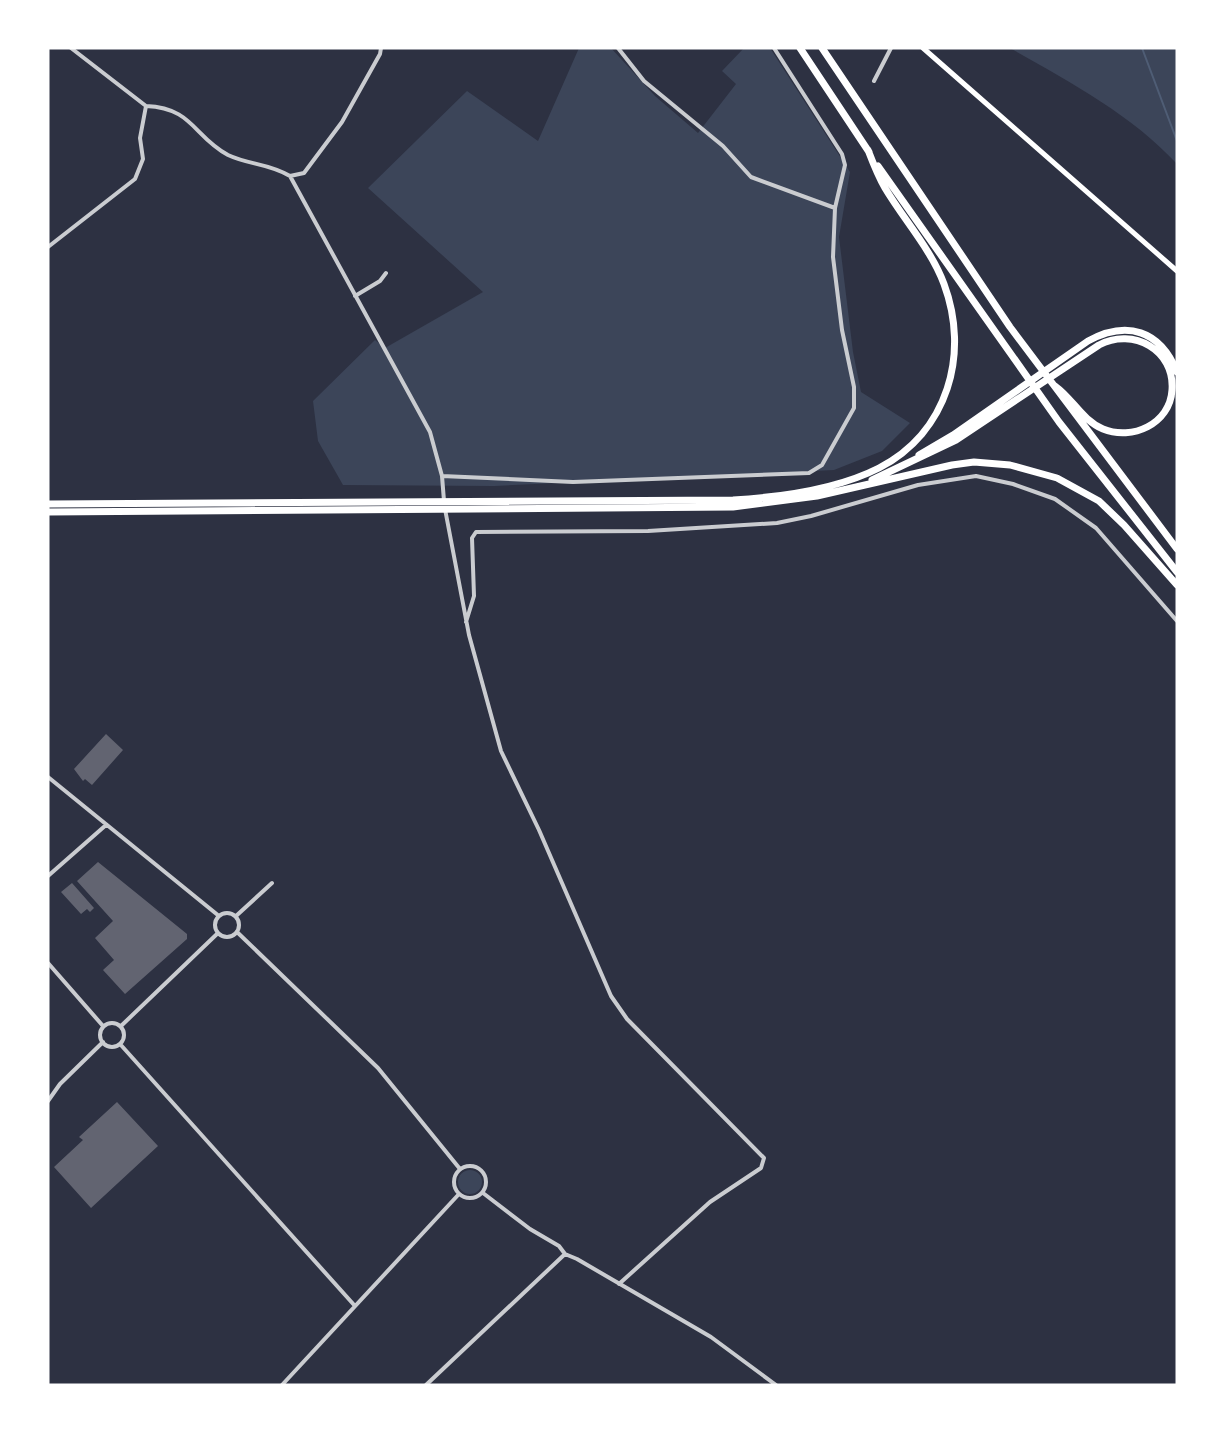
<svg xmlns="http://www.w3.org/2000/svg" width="1225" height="1433" viewBox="0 0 1225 1433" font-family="'Source Sans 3',sans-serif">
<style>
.green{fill:#3c4559}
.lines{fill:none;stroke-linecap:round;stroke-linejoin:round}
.stream{stroke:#4f5d75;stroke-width:2}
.building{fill:#626471}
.minor{stroke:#caccd0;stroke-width:4}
.secondary{stroke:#fff;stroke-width:5}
.motorway{stroke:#fff;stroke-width:7}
</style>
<rect width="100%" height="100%" fill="#2d3142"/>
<path class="green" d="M 579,48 L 611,48 L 655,96 L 698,133 L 736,84 L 722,71 L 744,48 L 770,48 L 850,172 L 839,237 L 853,352 L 861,392 L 910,423 L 882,451 L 834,470 L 494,486 L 343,485 L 318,441 L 313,401 L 375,340 L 385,348 L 483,292 L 368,188 L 467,91 L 538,141 Z
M 1010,48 L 1177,48 L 1177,164 C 1131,114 1068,81 1010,48 Z
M458 1182a12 12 0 1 1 24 0a12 12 0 1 1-24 0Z"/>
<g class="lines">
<path class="stream" d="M 1142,48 L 1177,141"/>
</g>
<path class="building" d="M 106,734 L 123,750 L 92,785 L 85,779 L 83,781 L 74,769 Z
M 98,862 L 187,934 L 187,939 L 125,994 L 103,970 L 114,960 L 95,938 L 113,921 L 77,881 Z
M 72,883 L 94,908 L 90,912 L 87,909 L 81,914 L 61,892 Z
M 117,1102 L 158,1146 L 91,1208 L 54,1167 L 83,1140 L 79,1137 Z"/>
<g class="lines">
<path class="minor" d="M 71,48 L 146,106
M 618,48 L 644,81 L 723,146 L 751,177 L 835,208
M 874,81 L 891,48
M 146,106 C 193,108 193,136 228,155 C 249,165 268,163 290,176 L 430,432 L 442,476 L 444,501
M 290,176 L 304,173 L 342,122 L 380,54 L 381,48
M 48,247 L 135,179 L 143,159 L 140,138 L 146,106
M 355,296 L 380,281 L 386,273
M 442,476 L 573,482 L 809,473 L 822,465 L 854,408 L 854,387 L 842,330 L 833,257 L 835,208 L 845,165 L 842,154 L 774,48
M 445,509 L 469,635 L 501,751 L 539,830 L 611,996 L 627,1019 L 764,1158 L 761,1168 L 710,1202 L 619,1284
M 466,622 L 474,596 L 472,538 L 476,532 L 648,531 L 777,523 L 811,516 L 918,485 L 976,476 L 1013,484 L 1055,499 L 1096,528 L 1177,621
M 48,777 L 219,916
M 48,876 L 106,825
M215 925a12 12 0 1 1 24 0a12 12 0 1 1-24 0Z
M 236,916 L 272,883
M 237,932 L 378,1068 L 460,1169
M 48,963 L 103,1026
M100 1035a12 12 0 1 1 24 0a12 12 0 1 1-24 0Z
M 121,1026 L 218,933
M 120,1044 L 355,1306
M 48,1101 L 60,1084 L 103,1042
M454 1182a16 16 0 1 1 32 0a16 16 0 1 1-32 0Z
M 483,1193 L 530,1229 L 559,1246 L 565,1254
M 282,1385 L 459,1194
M 426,1385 L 565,1254 L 577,1259 L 711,1337 L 776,1385"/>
<path class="secondary" d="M 923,48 L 1177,271"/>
<path class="motorway" d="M 800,48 L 869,152
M 822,48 L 1010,327 L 1177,549
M 878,166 L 1059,422 L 1177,572
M 919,455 L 953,435 L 1088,341 C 1127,320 1160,330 1177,372
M 872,480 L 956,440 L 1099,345 C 1133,327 1175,350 1172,390 C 1170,424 1132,441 1103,429 C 1082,420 1073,399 1055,386
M 48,504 L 733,500 C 781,497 836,490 879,468 C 948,432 970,354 944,284 C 931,249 904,220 885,188 C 878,176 873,163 868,150
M 48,512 L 733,507 L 817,496 L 952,465 L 974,462 L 1010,465 L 1057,478 L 1099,501 L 1124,525 L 1177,585"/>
</g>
<rect width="1225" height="1433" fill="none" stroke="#ffffff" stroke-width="99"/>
</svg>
